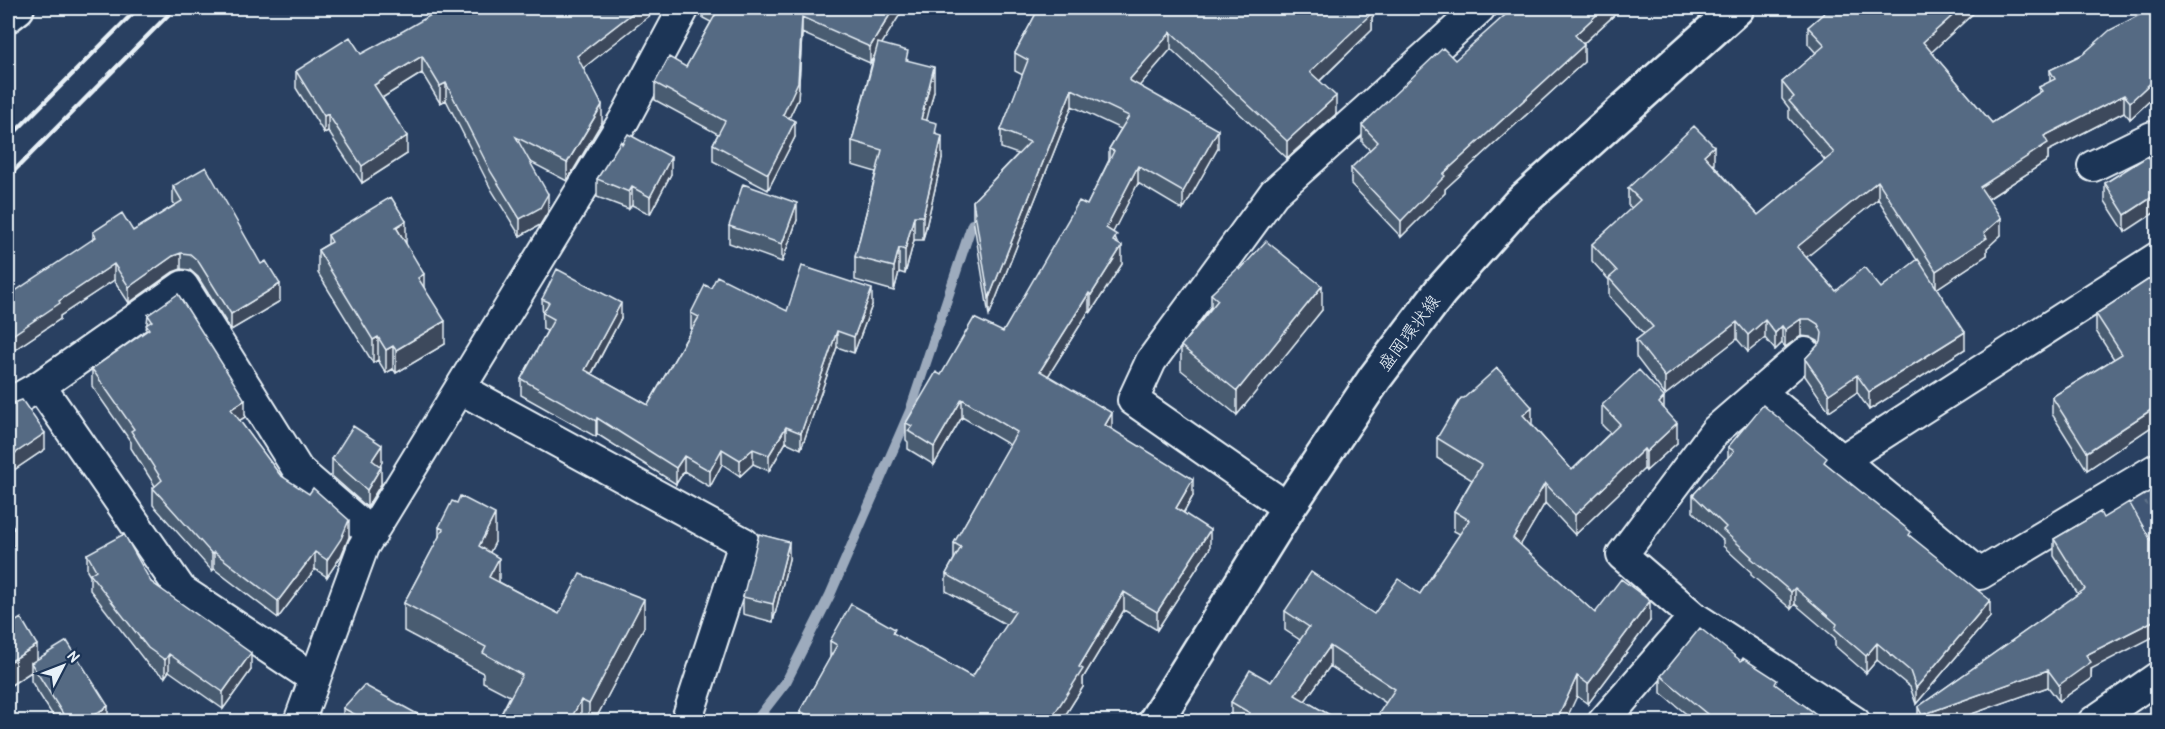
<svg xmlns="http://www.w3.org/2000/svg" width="2165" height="729" viewBox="0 0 2165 729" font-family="'Patrick Hand','Klee One',sans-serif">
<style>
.park{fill:url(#park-tufts);stroke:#94a4b6;stroke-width:1.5}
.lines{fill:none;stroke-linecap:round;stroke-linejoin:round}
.stream{stroke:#9dabbd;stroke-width:10}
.minor-casing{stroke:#e8f1f8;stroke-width:34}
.tertiary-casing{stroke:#e8f1f8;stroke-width:38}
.primary-casing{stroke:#e8f1f8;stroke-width:38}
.minor{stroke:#1d3557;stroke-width:30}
.tertiary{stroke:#1d3557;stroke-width:33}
.primary{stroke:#1d3557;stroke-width:33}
.rail{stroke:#e8f1f8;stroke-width:4.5}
.wall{fill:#495b71;stroke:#e8f1f8;stroke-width:1.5;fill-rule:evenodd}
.shaded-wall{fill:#3c4a5c;stroke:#e8f1f8;stroke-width:1.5}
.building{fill:#556a83;stroke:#e8f1f8;stroke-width:1.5}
.labels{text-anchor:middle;stroke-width:4.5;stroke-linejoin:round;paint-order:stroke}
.street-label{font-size:18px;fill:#e8f1f8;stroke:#1d3557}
</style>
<defs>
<pattern id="park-tufts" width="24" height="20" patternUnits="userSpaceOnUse" patternTransform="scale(1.5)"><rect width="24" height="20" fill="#415774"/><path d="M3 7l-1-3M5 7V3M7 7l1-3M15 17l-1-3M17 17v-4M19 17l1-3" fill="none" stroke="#5c7089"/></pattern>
</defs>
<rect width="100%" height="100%" fill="#294061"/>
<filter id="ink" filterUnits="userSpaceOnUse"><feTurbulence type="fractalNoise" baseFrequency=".0167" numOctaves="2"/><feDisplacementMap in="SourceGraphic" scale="12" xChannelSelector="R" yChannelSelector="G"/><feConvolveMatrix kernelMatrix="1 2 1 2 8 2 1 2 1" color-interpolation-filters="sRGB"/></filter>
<g filter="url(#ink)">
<path class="park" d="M 2157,486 L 2157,551 L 2129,504 Z"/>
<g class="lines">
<path class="stream" d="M 755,722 L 786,682 L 830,595 L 910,411 L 972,224"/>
<g class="minor-casing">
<path id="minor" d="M 2093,166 L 2152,137 L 2158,143
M 40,386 L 181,590 L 315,679
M 461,389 L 744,543 L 686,722
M 1760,392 L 1980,574 L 2158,468
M 8,404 L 40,386 L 183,286 L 298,470 L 372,534
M 1842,460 L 2158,257
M 1288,508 L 1133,400 L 1151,361 L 1274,193 L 1480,8
M 1694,617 L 1622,555 L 1716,430 L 1805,353
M 299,722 L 363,547 L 624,120 L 684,8
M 1603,722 L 1694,617 L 1855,722
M 2093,722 L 2158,677"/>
</g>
<g class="tertiary-casing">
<path id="tertiary" d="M 8,15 L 17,8"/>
</g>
<g class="primary-casing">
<path id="primary" d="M 1155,722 L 1288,508 L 1375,378 L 1440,292 L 1518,205 L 1737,8"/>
</g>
<use href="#minor" class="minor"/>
<use href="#tertiary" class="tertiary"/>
<use href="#primary" class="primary"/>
<path class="rail" d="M 8,139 L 138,8
M 8,177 L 175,8"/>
</g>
<path class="wall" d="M 653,8 L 653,13 L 583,68 L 602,122 L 567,181 L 529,161 L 548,212 L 540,225 L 520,236 L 491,189 L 446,100 L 440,103 L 422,73 L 382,98 L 407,154 L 362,183 L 328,131 L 324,133 L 296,88 L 296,71 L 361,54 Z
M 703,8 L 904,8 L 881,44 L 908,60 L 934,91 L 926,120 L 937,134 L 942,159 L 923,240 L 914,240 L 905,274 L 899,272 L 894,291 L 855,280 L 855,257 L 876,172 L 852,165 L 852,141 L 874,55 L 870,63 L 802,33 L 798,99 L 789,118 L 795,137 L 768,190 L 713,161 L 713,144 L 718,134 L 655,100 L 655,83 L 686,67 L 711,22 L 703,18 Z
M 1039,8 L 1383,8 L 1372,17 L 1372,30 L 1320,81 L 1336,114 L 1287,158 L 1171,49 L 1139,86 L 1218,148 L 1183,210 L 1138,183 L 1113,232 L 1117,243 L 1122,264 L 1091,312 L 1089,311 L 1048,376 L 1193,496 L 1184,513 L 1210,548 L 1157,630 L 1124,610 L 1083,678 L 1083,687 L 1061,722 L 800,722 L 800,711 L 830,658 L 830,641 L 895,635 L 972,677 L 1007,625 L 946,591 L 946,574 L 954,559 L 954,543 L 1010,445 L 962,417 L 934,465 L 908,449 L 908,442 L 906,440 L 906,423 L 941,375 L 1003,332 L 1087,205 L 1109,160 L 1109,149 L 1121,129 L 1072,106 L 989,316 L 973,218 L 973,201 L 1018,154 L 1001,148 L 1001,130 L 1023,75 L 1015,71 L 1015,53 Z
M 1622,8 L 1583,44 L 1584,62 L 1445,189 L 1445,193 L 1401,237 L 1351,184 L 1351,168 L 1370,150 L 1362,142 L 1362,125 Z
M 1830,8 L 1979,8 L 1931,52 L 1992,123 L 2039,93 L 2039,87 L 2050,82 L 2050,70 L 2083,54 L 2146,11 L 2142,8 L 2157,8 L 2157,94 L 2130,119 L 2124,112 L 2048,151 L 2048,160 L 1988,199 L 2001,235 L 1987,248 L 1987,255 L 1937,288 L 1965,349 L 1869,410 L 1857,392 L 1829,411 L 1805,376 L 1805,359 L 1819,344 L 1818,341 L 1810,337 L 1801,336 L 1785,347 L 1782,343 L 1775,350 L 1765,338 L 1748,352 L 1737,339 L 1665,395 L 1636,357 L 1636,340 L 1644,334 L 1609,296 L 1609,280 L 1592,261 L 1592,244 L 1632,208 L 1628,205 L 1628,188 L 1714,164 L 1713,164 L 1758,215 L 1825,160 L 1789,118 L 1789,108 L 1782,99 L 1782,82 L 1816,53 L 1808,44 L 1808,27 ZM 1878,199 L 1917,260 L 1881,288 L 1836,291 L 1806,257 Z
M 622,144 L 671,174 L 650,214 L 632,205 L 629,209 L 597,197 L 597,179 Z
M 2148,156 L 2125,232 L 2105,201 L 2105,183 Z
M 173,186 L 280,301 L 231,330 L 198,277 L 190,270 L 181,269 L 173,272 L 129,303 L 114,280 L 60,316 L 60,319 L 8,354 L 93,239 L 93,232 L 133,231 L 175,205 L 173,202 Z
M 797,220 L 782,262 L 729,243 L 729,226 Z
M 328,235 L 406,244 L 424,288 L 445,344 L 396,373 L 393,369 L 386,373 L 378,360 L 373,363 L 318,273 L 318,250 L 328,244 Z
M 1240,270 L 1322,310 L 1237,415 L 1181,370 L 1181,346 L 1211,308 L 1211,294 Z
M 2157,274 L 2157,423 L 2087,470 L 2052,414 L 2052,397 L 2114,359 L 2096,331 L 2096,314 Z
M 711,288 L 787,311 L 872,305 L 854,353 L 837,347 L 801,449 L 786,442 L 769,471 L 753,464 L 740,476 L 722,464 L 710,487 L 684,471 L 676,484 L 597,434 L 596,437 L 521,395 L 521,379 L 547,331 L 543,329 L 542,299 L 621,318 L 592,374 L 648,405 L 692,329 L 691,329 L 691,313 Z
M 148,315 L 245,417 L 239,420 L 280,475 L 349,537 L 341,556 L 327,577 L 315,569 L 278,618 L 214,569 L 212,571 L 153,505 L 153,488 L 155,486 L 131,448 L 131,442 L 92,386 L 92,369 L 146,330 Z
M 8,405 L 45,449 L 11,472 L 8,467 Z
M 1602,405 L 1664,409 L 1677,443 L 1646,471 L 1644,469 L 1575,535 L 1545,503 L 1520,545 L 1595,613 L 1650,621 L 1588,704 L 1577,696 L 1386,703 L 1330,666 L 1305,701 L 1342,722 L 1231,722 L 1231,702 L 1271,682 L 1300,640 L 1285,630 L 1285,611 L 1374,614 L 1420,594 L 1460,534 L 1454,531 L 1454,511 L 1472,480 L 1437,458 L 1437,438 L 1532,425 L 1572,470 L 1610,433 L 1602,425 Z
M 1728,447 L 1827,465 L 1911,537 L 1990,617 L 1916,704 L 1910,687 L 1877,660 L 1866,673 L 1835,646 L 1835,638 L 1795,604 L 1791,609 L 1751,575 L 1751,572 L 1723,546 L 1723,540 L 1693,512 L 1693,495 L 1728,458 Z
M 332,459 L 382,462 L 380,466 L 381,484 L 367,507 L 332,476 Z
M 2100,512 L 2091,679 L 2059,701 L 2048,687 L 1949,722 L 1918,722 L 1918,707 L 2078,594 L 2054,556 L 2054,539 Z
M 439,527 L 495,542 L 490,552 L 499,582 L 559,614 L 644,627 L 594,722 L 497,722 L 510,696 L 483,682 L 483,673 L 404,631 L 404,603 L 439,537 Z
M 87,554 L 151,582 L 251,670 L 223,709 L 169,671 L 165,677 L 148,665 L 90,590 L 90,576 L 87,571 Z
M 789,559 L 773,622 L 743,614 L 743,597 Z
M 8,621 L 37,660 L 108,722 L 57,722 L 31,681 L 31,672 L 8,687 Z
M 1741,661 L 1777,686 L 1827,722 L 1696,722 L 1661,693 L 1661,676 Z
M 343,708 L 432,722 L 343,722 Z"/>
<path class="shaded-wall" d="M 639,8 L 653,8 L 653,13 L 577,73 L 577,56 Z
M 894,8 L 904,8 L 870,63 L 870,47 Z
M 1366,8 L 1383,8 L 1372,17 L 1372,30 L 1310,90 L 1310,72 Z
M 1604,8 L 1622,8 L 1575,51 L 1575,35 Z
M 1961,8 L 1979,8 L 1923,60 L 1923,42 Z
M 802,17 L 802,33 L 798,99 L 783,131 L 783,115 Z
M 1171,32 L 1171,49 L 1129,98 L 1129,80 Z
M 1584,45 L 1584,62 L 1445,189 L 1445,193 L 1401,237 L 1401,221 L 1443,174 Z
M 422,56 L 422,73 L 374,103 L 374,85 Z
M 934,67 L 934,91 L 921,143 L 921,119 Z
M 2157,77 L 2157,94 L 2130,119 L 2130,102 Z
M 446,83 L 446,100 L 440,103 L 440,86 Z
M 1072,89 L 1072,106 L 989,316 L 989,298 Z
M 2124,95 L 2124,112 L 2048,151 L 2048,160 L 1980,204 L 1980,187 L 2044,136 Z
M 1336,96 L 1336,114 L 1287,158 L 1287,141 Z
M 602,105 L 602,122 L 567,181 L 567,163 Z
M 328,114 L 328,131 L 324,133 L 324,116 Z
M 795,121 L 795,137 L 768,190 L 768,174 Z
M 1218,130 L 1218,148 L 1183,210 L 1183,192 Z
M 407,136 L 407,154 L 362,183 L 362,166 Z
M 942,136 L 942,159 L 923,240 L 923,216 Z
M 1714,146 L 1714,164 L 1704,172 L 1704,155 Z
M 671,157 L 671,174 L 650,214 L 650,197 Z
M 1138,166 L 1138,183 L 1106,246 L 1106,228 Z
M 1878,181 L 1878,199 L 1797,265 L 1797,247 Z
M 632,187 L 632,205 L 629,209 L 629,192 Z
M 548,194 L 548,212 L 540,225 L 520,236 L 520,219 Z
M 2157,194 L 2157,211 L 2125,232 L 2125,215 Z
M 797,203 L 797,220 L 782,262 L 782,244 Z
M 914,216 L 914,240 L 905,274 L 905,250 Z
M 2001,218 L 2001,235 L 1987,248 L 1987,255 L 1936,289 L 1936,271 L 1984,233 Z
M 406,221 L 406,244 L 396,227 Z
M 1122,246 L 1122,264 L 1091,312 L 1091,295 Z
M 899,248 L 899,272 L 894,291 L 894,267 Z
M 181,253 L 181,269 L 173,272 L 129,303 L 129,287 L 173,256 Z
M 114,264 L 114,280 L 60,316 L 60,319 L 8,354 L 8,338 L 59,301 Z
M 424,274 L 424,297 L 418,278 Z
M 280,284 L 280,301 L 231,330 L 231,314 Z
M 1322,286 L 1322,310 L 1237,415 L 1237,391 Z
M 872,289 L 872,305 L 854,353 L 854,337 Z
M 1089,293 L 1089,311 L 1040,389 L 1040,371 Z
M 621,303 L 621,318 L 585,386 L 585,370 Z
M 1801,319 L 1801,336 L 1785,347 L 1785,330 Z
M 1765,320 L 1765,338 L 1748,352 L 1748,335 Z
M 445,321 L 445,344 L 396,373 L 396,350 Z
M 1737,322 L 1737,339 L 1665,395 L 1665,377 Z
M 1782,326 L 1782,343 L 1775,350 L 1775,333 Z
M 837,331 L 837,347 L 801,449 L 801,433 Z
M 1965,332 L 1965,349 L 1869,410 L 1869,392 Z
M 378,337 L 378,360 L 373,363 L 373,340 Z
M 393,346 L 393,369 L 386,373 L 386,350 Z
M 1857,375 L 1857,392 L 1829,411 L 1829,394 Z
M 1664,397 L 1664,417 L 1659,403 Z
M 962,399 L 962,417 L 934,465 L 934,447 Z
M 245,400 L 245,417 L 231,426 L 231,409 Z
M 2157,406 L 2157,423 L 2087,470 L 2087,452 Z
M 1532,407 L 1532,427 L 1523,415 Z
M 1112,413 L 1112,431 L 1105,425 Z
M 597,418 L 597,434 L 596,437 L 596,421 Z
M 1677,423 L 1677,443 L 1646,471 L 1646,452 Z
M 786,427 L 786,442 L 769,471 L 769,455 Z
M 45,433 L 45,449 L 11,472 L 11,456 Z
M 382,445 L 382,462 L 372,478 L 372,460 Z
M 722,449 L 722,464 L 710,487 L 710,471 Z
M 753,449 L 753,464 L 740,476 L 740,460 Z
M 1644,449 L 1644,469 L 1575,535 L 1575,515 Z
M 684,456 L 684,471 L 676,484 L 676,468 Z
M 381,467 L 381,484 L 367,507 L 367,490 Z
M 1193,479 L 1193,496 L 1176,525 L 1176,508 Z
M 1545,483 L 1545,503 L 1513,558 L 1513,538 Z
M 495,514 L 495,542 L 479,574 L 479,546 Z
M 349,520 L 349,537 L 341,556 L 327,577 L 327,560 Z
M 14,528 L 14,545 L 8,549 L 8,532 Z
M 1210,530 L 1210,548 L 1157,630 L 1157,612 Z
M 789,542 L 789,559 L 773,622 L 773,604 Z
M 214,552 L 214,569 L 212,571 L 212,554 Z
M 315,552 L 315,569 L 278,618 L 278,601 Z
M 499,558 L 499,586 L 489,577 Z
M 1795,588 L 1795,604 L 1791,609 L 1791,592 Z
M 1124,592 L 1124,610 L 1083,678 L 1083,687 L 1061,722 L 1049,722 L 1079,667 Z
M 644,599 L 644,627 L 594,722 L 589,722 L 589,704 Z
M 1990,600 L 1990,617 L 1916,704 L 1916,688 Z
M 1650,601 L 1650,621 L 1588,704 L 1588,684 Z
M 2157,619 L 2157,635 L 2091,669 L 2091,679 L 2059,701 L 2059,685 L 2086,655 Z
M 1877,643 L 1877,660 L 1866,673 L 1866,656 Z
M 37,645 L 37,669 L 31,663 L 31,672 L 8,687 L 8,663 Z
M 1330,646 L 1330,666 L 1295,715 L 1295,695 Z
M 251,653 L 251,670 L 223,709 L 223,692 Z
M 169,654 L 169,671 L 165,677 L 165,660 Z
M 2048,670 L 2048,687 L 1949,722 L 1922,722 L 1922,715 Z
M 1577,676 L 1577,696 L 1565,722 L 1556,722 Z
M 581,700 L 581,722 L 569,722 Z
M 108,706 L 108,722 L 83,722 Z"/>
<path class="building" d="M 443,8 L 639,8 L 577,56 L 602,105 L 567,163 L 516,137 L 548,194 L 540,208 L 520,219 L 491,172 L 446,83 L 440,86 L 422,56 L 374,85 L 407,136 L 362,166 L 328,114 L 324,116 L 296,71 L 350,37 L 361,54 L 403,31 Z
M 714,8 L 894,8 L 870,47 L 802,17 L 798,82 L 783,115 L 795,121 L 768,174 L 713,144 L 725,121 L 655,83 L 669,57 L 686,67 L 718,10 Z
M 1039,8 L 1368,8 L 1372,13 L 1310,72 L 1336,96 L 1287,141 L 1171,32 L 1129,80 L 1218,130 L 1183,192 L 1138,166 L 1106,228 L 1117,235 L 1113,241 L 1122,246 L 1091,295 L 1089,293 L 1040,371 L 1112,413 L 1105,425 L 1193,479 L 1176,508 L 1210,530 L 1157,612 L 1124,592 L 1079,667 L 1083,669 L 1049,722 L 820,722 L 800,711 L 837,645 L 830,641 L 851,604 L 895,629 L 893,633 L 972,677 L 1015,612 L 946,574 L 961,547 L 954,543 L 1017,432 L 962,399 L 934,447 L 908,431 L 912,426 L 906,423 L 936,372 L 941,375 L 974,318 L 1003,332 L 1079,201 L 1087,205 L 1114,151 L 1109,149 L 1129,116 L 1072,89 L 989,298 L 973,201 L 1030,142 L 1001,130 L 1028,60 L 1015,53 Z
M 1513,8 L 1604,8 L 1575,35 L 1584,45 L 1443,174 L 1445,176 L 1401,221 L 1351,168 L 1378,142 L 1362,125 L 1443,48 L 1455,60 Z
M 1830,8 L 1961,8 L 1923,42 L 1992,123 L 2042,91 L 2039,87 L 2055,79 L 2050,70 L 2083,54 L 2110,30 L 2153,8 L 2157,8 L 2157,77 L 2130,102 L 2124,95 L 2044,136 L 2048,143 L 1980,187 L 2001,218 L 1984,233 L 1987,238 L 1936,271 L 1878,181 L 1797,247 L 1836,291 L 1864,267 L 1881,288 L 1918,259 L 1965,332 L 1869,392 L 1857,375 L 1829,394 L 1805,359 L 1821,342 L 1822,333 L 1818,324 L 1810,319 L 1801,319 L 1785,330 L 1782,326 L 1775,333 L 1765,320 L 1748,335 L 1737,322 L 1665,377 L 1636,340 L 1653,327 L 1609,278 L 1617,271 L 1592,244 L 1640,200 L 1628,188 L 1694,126 L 1714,146 L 1704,155 L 1758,215 L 1834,153 L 1789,101 L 1794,97 L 1782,82 L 1825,45 L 1808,27 Z
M 878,43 L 908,51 L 906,60 L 934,67 L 921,119 L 937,123 L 935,134 L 942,136 L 923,216 L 914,216 L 905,250 L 899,248 L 894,267 L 855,257 L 882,150 L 852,141 Z
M 628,134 L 671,157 L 650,197 L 632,187 L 629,192 L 597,179 L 621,141 L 622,144 Z
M 2148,156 L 2157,172 L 2157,194 L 2125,215 L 2105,183 Z
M 206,167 L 261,264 L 266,261 L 280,284 L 231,314 L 198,261 L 190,254 L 181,253 L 173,256 L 129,287 L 114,264 L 59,301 L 60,303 L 8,338 L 8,296 L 96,237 L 93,232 L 122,213 L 133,231 L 182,201 L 173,186 Z
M 743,184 L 797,203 L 782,244 L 729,226 Z
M 391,197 L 406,221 L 396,227 L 424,274 L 418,278 L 445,321 L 396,350 L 393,346 L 386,350 L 378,337 L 373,340 L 318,250 L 332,242 L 328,235 Z
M 1266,241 L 1322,286 L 1237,391 L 1181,346 L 1218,300 L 1211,294 L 1238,268 L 1240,270 Z
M 802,266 L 872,289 L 854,337 L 837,331 L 801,433 L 786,427 L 769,455 L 753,449 L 740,460 L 722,449 L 710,471 L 684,456 L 676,468 L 597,418 L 596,421 L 521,379 L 554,319 L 543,313 L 549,302 L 542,299 L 557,269 L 621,303 L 585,370 L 648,405 L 699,317 L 691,313 L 705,285 L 711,288 L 717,276 L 787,311 Z
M 2157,274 L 2157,406 L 2087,452 L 2052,397 L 2122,354 L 2096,314 Z
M 178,294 L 245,400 L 231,409 L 280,475 L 309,494 L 313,488 L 349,520 L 341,539 L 327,560 L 315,552 L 278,601 L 214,552 L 212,554 L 153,488 L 162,480 L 131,431 L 134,429 L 92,369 L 149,329 L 146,325 L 152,321 L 148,315 Z
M 1497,368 L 1532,407 L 1523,415 L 1572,470 L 1620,424 L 1602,405 L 1639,370 L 1664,397 L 1659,403 L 1677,423 L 1646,452 L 1644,449 L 1575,515 L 1545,483 L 1513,538 L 1595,613 L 1621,579 L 1650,601 L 1588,684 L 1577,676 L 1556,722 L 1373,722 L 1395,689 L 1330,646 L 1295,695 L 1342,722 L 1244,722 L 1250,713 L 1231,702 L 1250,670 L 1271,682 L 1309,627 L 1285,611 L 1311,572 L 1374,614 L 1398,579 L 1420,594 L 1469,520 L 1454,511 L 1481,465 L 1437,438 L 1461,398 L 1464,398 Z
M 22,400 L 45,433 L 11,456 L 8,451 L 8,405 Z
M 1763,405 L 1827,458 L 1824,462 L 1911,532 L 1909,535 L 1990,600 L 1916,688 L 1910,671 L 1877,643 L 1866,656 L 1835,629 L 1837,624 L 1795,588 L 1791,592 L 1751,558 L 1752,557 L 1723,530 L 1726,527 L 1693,495 L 1734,451 L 1728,447 Z
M 353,426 L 382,445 L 372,460 L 381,467 L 367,490 L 332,459 Z
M 460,496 L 495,514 L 479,546 L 499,558 L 489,577 L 559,614 L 580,574 L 644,599 L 589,704 L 581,700 L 569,722 L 497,722 L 522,675 L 483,653 L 486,647 L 404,603 L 443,529 L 439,527 L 452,501 L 457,503 Z
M 2129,502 L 2156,549 L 2157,548 L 2157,619 L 2086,655 L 2091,662 L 2059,685 L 2048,670 L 1922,715 L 1918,707 L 2085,589 L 2054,539 L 2100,512 L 2103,518 Z
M 8,516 L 14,528 L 8,532 Z
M 124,534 L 151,582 L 251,653 L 223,692 L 169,654 L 165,660 L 148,648 L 90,574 L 96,570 L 87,554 Z
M 759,534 L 789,542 L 773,604 L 743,597 Z
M 21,618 L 37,645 L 8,663 L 8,621 L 10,625 Z
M 1700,628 L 1741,661 L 1743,658 L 1777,680 L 1775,684 L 1827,722 L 1714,722 L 1706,716 L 1707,714 L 1661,676 Z
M 67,641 L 108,706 L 83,722 L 68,722 L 31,663 Z
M 364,685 L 432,722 L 355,722 L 358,716 L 343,708 Z
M 151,715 L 162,722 L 147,722 Z
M 2157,716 L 2157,722 L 2148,722 Z"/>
</g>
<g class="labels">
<g class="street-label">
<text transform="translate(1409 333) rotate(-53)" y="6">盛岡環状線</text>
</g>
</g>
<rect width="2165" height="729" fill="none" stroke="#1d3557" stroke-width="30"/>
<rect x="15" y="15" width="2135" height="699" fill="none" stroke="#e8f1f8" stroke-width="2" filter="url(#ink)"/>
<g transform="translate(63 666) rotate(48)" stroke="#1d3557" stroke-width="4.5" paint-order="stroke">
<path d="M0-4.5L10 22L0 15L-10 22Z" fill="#e8f1f8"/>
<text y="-9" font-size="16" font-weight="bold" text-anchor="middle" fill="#e8f1f8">N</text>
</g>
</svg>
